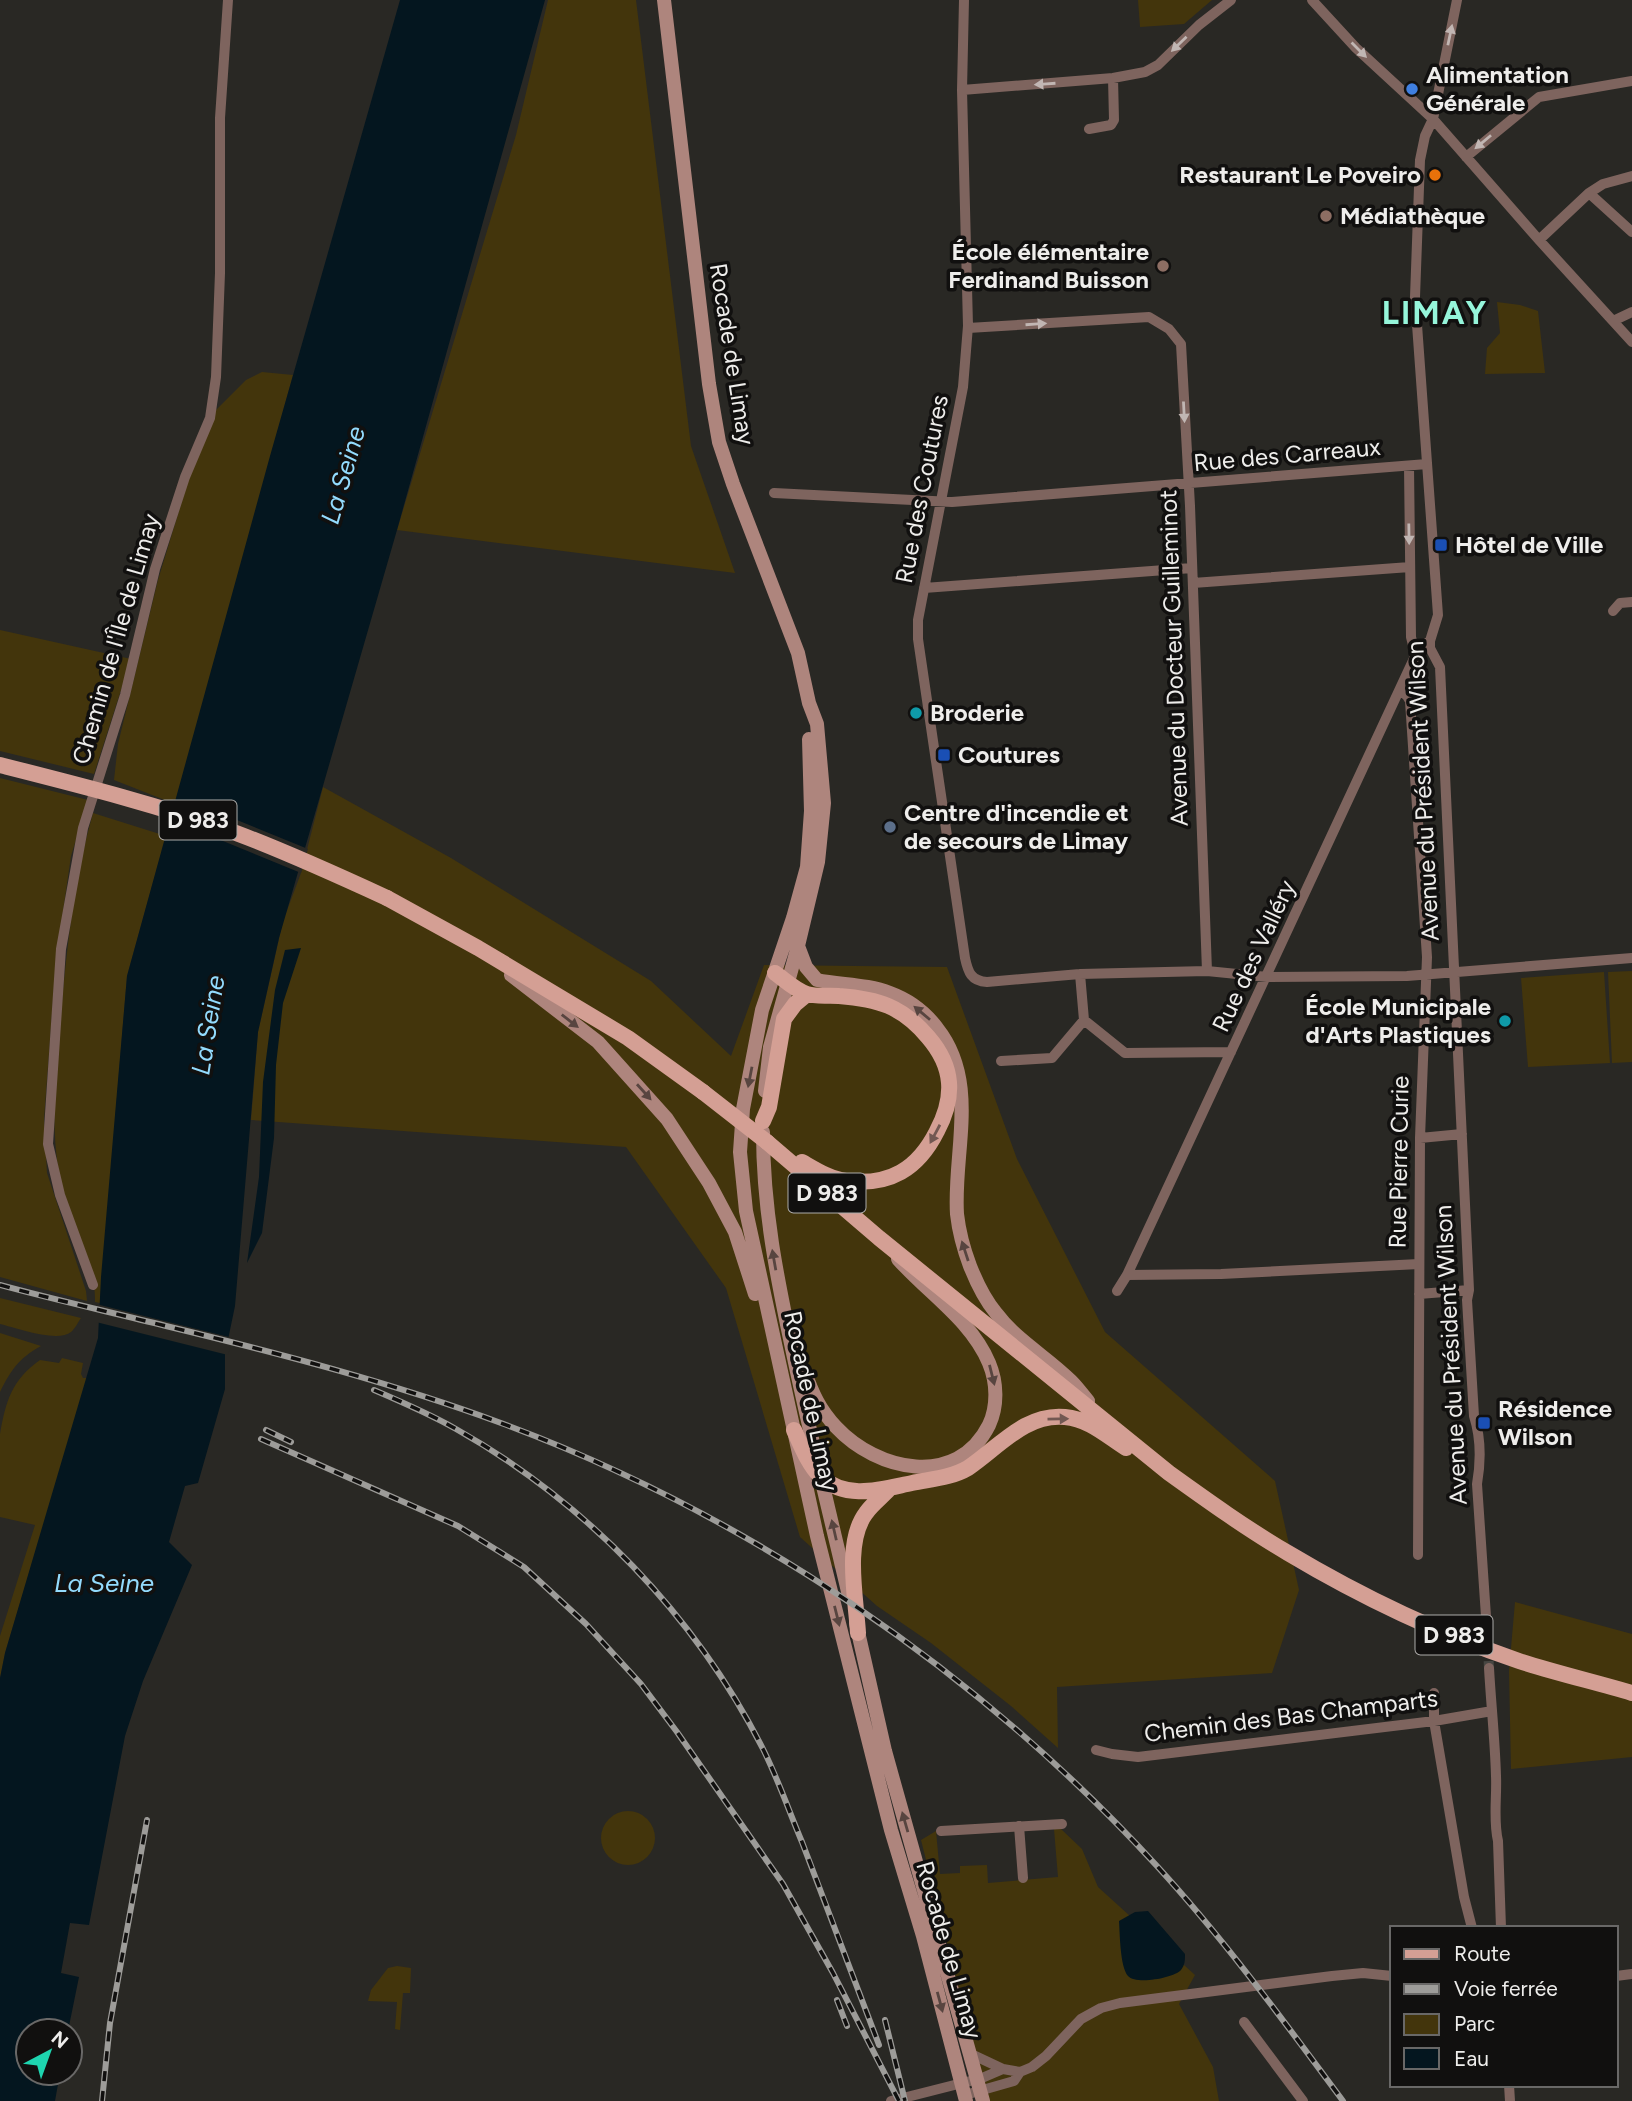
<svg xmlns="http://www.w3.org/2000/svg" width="1632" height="2101" viewBox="0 0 1632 2101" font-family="Figtree,sans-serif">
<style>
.green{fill:#43350c}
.water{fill:#04161f}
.pier{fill:#292824}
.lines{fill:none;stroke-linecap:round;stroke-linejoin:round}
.street-tunnel{stroke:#474642;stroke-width:10;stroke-dasharray:10 5;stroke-linecap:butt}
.street{stroke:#7e645e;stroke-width:10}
.secondary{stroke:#ae857d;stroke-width:14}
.primary{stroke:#d49f94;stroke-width:16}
.rail-casing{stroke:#9d9c99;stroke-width:6}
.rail{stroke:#11100f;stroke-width:3.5;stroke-dasharray:10;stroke-linecap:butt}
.primary-bridge{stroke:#d49f94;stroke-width:16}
.oneway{fill:#c1b6b3}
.oneway2{fill:#584540}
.oneway3{fill:#725852}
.shop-dot{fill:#3f7fe0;stroke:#11100f;stroke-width:2.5}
.food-dot{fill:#e8710a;stroke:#11100f;stroke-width:2.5}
.education-dot{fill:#8d6e63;stroke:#11100f;stroke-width:2.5}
.transit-dot{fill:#1a4fb4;stroke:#11100f;stroke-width:2.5}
.culture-dot{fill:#0f9aa8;stroke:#11100f;stroke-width:2.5}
.service-dot{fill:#5c6f8a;stroke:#11100f;stroke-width:2.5}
.labels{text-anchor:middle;stroke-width:7;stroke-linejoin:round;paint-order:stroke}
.shield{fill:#11100f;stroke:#acaba9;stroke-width:2}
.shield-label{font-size:23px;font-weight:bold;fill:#eeedeb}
.poi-label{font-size:24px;font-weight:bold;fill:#eeedeb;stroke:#11100f;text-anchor:start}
.street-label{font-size:24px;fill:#eeedeb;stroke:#11100f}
.water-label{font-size:26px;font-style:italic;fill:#93dbfd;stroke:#11100f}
.district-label{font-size:32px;font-weight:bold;letter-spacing:2px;fill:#95f5da;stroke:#11100f}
</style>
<rect width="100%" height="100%" fill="#292824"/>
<path class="green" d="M 548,0 L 636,0 L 691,446 L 735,573 L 397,530 L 516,135 Z
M 1138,0 L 1212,0 L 1184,24 L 1140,27 Z
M 1497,302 L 1520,305 L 1538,311 L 1545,373 L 1485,374 L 1487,348 L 1500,333 Z
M 262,372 L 293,375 L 175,804 L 114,780 L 118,744 L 158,580 L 189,478 L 215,411 L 246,380 Z
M 0,630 L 131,659 L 94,774 L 0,751 Z
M 0,778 L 88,800 L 71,856 L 56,960 L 44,1119 L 47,1173 L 86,1291 L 87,1301 L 0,1277 Z
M 323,787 L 451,858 L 651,981 L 731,1056 L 764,965 L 947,967 L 1017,1159 L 1105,1332 L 1275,1481 L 1299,1590 L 1272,1673 L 1057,1687 L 1058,1748 L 1011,1706 L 931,1643 L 877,1606 L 800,1537 L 726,1288 L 626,1147 L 251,1120 L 258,1032 L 283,921 L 301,873 Z
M 93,813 L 166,836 L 127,976 L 100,1303 L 95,1302 C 96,1259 67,1217 59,1174 C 50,1121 56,1067 61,1014 C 67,946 74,879 93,813 Z
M 1632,971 L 1632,1062 L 1612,1063 L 1608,972 Z
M 1604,972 L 1610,1063 L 1528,1067 L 1521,978 Z
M 0,1298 L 81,1318 C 78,1322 75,1329 71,1332 C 58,1343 16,1328 0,1324 Z
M 0,1333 L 41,1346 C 19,1358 11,1370 0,1392 Z
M 62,1358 L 83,1363 L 81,1374 L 83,1378 L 88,1378 L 5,1653 L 0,1678 L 0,1636 L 35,1525 L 0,1517 L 0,1434 C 6,1400 12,1380 40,1360 L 59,1363 Z
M 1515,1602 L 1632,1634 L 1632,1757 L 1511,1769 L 1509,1671 Z
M601 1838a27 27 0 1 1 54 0a27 27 0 1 1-54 0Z
M 1054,1829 L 1061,1829 L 1082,1849 L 1098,1887 L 1195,1975 L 1179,2004 L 1213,2067 L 1219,2101 L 987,2101 L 921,1840 L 936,1831 L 940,1874 L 960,1873 L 960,1866 L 987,1865 L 988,1883 L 1058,1877 Z
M 397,1966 L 411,1968 L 410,1993 L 403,1993 L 400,2030 L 395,2029 L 397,2002 L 368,2001 L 371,1990 L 388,1968 Z"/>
<path class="water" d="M 400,0 L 545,0 L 397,530 L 279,938 L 258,1032 L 235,1306 L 225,1354 L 225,1389 L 198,1483 L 185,1486 L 169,1542 L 192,1565 L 143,1681 L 125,1736 L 89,1925 L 70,1923 L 61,1973 L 79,1977 L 68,2031 L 28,2031 L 28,2073 L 60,2073 L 55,2101 L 0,2101 L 0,1678 L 5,1653 L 98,1338 L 101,1277 L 127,976 L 270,456 Z
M 301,948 L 283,1003 L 276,1065 L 274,1138 L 262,1233 L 247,1263 L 259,1177 L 263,1082 L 275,990 L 285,950 Z
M 1148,1911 L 1185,1954 C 1185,1960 1185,1965 1181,1970 C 1174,1978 1136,1985 1128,1976 C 1120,1966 1120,1935 1119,1921 L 1135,1912 Z"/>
<path class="pier" d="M 173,799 L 232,818 L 308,849 L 301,873 L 223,841 L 167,822 Z
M 96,1304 L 233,1338 L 228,1355 L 96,1322 Z"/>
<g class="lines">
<path class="street-tunnel" d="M 1487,1631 L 1489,1668"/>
<path class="street" d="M 964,0 L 962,90 L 968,326 L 963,387 L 918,620 L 918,639 L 965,958 C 968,972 971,981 987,982 L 1080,974 L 1207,971 L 1267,977 L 1407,976 L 1632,958
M 1312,0 L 1356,48 L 1433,119 L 1539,240 L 1632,342
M 1457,0 L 1433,119 L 1425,136 L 1420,160 L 1415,297 L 1438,615 L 1430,641 L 1430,648 L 1440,667 L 1469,1290 L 1467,1300 L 1474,1416 C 1481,1438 1481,1461 1477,1484 L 1487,1631
M 962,90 L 1113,78 L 1145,72 L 1158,65 L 1199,25 L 1231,0
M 1089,129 L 1111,125 L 1114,120 L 1113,78
M 1466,157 L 1539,97 L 1632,81
M 1589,193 L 1603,184 L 1632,176
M 1539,240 L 1589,193 L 1632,232
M 1613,321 L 1632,312
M 968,328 L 1149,317 L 1169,329 L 1181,344 L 1190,506 L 1207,971
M 1409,466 L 1411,637 L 1413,645 L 1418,650
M 774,493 L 952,502 L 1427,464
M 1193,583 L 1410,567
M 924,588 L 1192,568
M 1613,611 L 1620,603 L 1632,602
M 1400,690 L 1407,696 L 1410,701 L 1427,957 L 1420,1138 L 1418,1555
M 1080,974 L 1084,1020
M 1001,1061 L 1052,1058 L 1084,1020 L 1125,1053 L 1231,1052
M 1420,1138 L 1462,1134
M 1127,1275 L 1221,1274 L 1419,1264
M 93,1285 L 60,1195 L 48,1144 L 61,949 L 83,828 L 125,695 L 155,569 L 185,477 L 210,418 L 216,377 L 220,273 L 220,118 L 228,0
M 1117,1291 L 1127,1275 L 1416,654 L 1420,647 L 1430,641
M 1419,1294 L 1469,1290
M 1489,1668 C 1491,1704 1495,1740 1496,1776 C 1497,1798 1493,1820 1498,1841 L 1501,1928
M 1434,1693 L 1434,1721 L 1464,1897 L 1472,1928
M 1096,1750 L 1112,1754 L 1138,1757 L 1434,1721 L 1492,1711
M 1019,1826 L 1023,1878
M 941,1831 L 1062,1824
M 1616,1976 L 1632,1974
M 1244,2022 L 1303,2101
M 969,2053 L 1003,2069 L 1020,2072
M 1509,2085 L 1510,2101
M 965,2095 L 1014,2081 L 1020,2072 L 1032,2067 L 1046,2056 L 1081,2019 L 1101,2008 L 1120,2003 L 1332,1976 L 1363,1973 L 1392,1976
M 891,2101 L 982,2078 L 1003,2069"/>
<path class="secondary" d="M 664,0 L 709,384 L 719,442 L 733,484 L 798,653 L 809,703 L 817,724 L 824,803 L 818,862 L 798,946 L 770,1047 L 765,1091
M 809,739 L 811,811 L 807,867 L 793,918 L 762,1010 L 743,1109 L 740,1152 L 746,1211 L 817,1536 L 891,1830 L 923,1936 L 966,2101
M 798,946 L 806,967 L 817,980 C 841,985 867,984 890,993 C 909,1000 925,1012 937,1028 C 980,1082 953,1152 957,1214 C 959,1232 964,1250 970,1266 C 976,1281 985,1300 996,1313 C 1016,1340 1047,1357 1071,1381 C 1077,1387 1083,1395 1088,1401
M 511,975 L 598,1042 L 667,1119 L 709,1183 L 735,1232 L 755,1294
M 763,1132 C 763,1209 777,1278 793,1353 C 810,1434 830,1515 849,1596
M 805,1372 C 812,1393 820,1410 836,1427 C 877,1471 957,1489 989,1425 C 998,1406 997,1382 989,1363 C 971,1320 928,1293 898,1259
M 856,1623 L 885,1751 L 983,2101"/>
<path class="primary" d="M 387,898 L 478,948 L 628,1038 L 703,1092
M 775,973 C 785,980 795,990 807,994 C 816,997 829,995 839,996 C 878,999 902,1006 928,1037 C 954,1067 955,1097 937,1131 C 918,1169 890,1186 846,1181 C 830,1179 816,1170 802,1162
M 763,1121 L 769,1107 L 784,1019 L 795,1004 L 807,994
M 767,1142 L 879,1238 L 1169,1473 C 1208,1501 1247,1529 1288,1553 C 1360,1596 1440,1634 1519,1661 C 1556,1673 1595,1682 1632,1693
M 794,1430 C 801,1445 808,1464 820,1476 C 846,1501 882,1489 912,1483 C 931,1479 951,1478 968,1468 C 998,1448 1025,1413 1065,1417 C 1089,1419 1107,1436 1126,1448
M 858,1633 C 856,1598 844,1542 866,1513 C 872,1504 882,1497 889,1489"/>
<g class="rail-casing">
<path id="rail" d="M 0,1285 C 55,1300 110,1312 166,1326 C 278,1353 393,1383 501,1423 C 749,1515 978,1671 1156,1865 C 1224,1939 1283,2020 1343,2101
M 374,1390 C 402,1402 430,1414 456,1429 C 586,1502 695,1615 763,1749 C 778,1779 789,1811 802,1842 C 828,1909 853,1977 879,2045
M 266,1430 L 291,1442
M 261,1439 L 458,1526 L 524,1567 L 586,1624 L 641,1684 L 677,1732 L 783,1884 L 833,1973 L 899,2101
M 837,2000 L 847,2026
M 885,2020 L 905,2101
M 102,2101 L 110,2023 L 147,1820"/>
</g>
<use href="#rail" class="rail"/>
<path class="primary-bridge" d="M 0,765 C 79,785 159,805 236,833 C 287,852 337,875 387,898
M 703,1092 L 767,1142"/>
</g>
<defs><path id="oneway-solid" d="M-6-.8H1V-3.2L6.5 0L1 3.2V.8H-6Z" transform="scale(1.75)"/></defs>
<g class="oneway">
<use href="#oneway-solid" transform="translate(1450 35) rotate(-78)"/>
<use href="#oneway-solid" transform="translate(1179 44) rotate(136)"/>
<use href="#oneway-solid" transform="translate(1359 50) rotate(45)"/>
<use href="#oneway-solid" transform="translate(1045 84) rotate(176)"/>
<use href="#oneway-solid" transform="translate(1483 142) rotate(140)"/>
<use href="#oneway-solid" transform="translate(1036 324) rotate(-4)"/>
<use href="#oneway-solid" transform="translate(1184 412) rotate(87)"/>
<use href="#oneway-solid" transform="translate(1409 534) rotate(89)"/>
</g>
<g class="oneway2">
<use href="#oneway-solid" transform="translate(922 1013) rotate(-140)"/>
<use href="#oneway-solid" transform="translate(570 1021) rotate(38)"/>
<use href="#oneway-solid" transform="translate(750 1077) rotate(101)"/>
<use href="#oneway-solid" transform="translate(644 1092) rotate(48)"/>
<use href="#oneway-solid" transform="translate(965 1251) rotate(-108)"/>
<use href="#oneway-solid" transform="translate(774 1260) rotate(-100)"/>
<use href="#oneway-solid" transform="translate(992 1375) rotate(76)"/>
<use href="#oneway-solid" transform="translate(834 1530) rotate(-103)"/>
<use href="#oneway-solid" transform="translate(837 1616) rotate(76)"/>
<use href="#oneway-solid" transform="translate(905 1822) rotate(-106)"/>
<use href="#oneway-solid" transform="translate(940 2002) rotate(75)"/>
</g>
<g class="oneway3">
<use href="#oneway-solid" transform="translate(935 1134) rotate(118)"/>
<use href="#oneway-solid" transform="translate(1058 1419) rotate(-1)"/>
</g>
<circle class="shop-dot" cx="1412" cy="89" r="7"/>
<circle class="food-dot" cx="1435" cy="175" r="7"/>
<g class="education-dot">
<circle cx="1326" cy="216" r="7"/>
<circle cx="1163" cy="266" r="7"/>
</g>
<g class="transit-dot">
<rect x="1434" y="538" width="14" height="14" rx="3.5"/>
<rect x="937" y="748" width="14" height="14" rx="3.5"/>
<rect x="1477" y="1416" width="14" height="14" rx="3.5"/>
</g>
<g class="culture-dot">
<circle cx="916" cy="713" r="7"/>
<circle cx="1505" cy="1021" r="7"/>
</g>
<circle class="service-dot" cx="890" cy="827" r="7"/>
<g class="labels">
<g class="shield">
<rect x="159.5" y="800.5" width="77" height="39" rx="5"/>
<rect x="788.5" y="1173.5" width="77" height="39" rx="5"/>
<rect x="1415.5" y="1615.5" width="77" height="39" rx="5"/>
</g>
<g class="shield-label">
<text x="198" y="828">D 983</text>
<text x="827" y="1201">D 983</text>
<text x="1454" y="1643">D 983</text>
</g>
<g class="poi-label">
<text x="1426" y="83">Alimentation<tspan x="1426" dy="28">Générale</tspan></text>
<text x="1421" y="183" text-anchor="end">Restaurant Le Poveiro</text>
<text x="1340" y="224">Médiathèque</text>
<text x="1149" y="260" text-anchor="end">École élémentaire<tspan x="1149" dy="28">Ferdinand Buisson</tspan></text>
<text x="1455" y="553">Hôtel de Ville</text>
<text x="930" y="721">Broderie</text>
<text x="958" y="763">Coutures</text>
<text x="904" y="821">Centre d'incendie et<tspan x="904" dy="28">de secours de Limay</tspan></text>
<text x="1491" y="1015" text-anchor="end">École Municipale<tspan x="1491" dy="28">d'Arts Plastiques</tspan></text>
<text x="1498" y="1417">Résidence<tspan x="1498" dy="28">Wilson</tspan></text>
</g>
<g class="street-label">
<text transform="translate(732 354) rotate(81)" y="8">Rocade de Limay</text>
<text transform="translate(1287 455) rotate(-5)" y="8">Rue des Carreaux</text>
<text transform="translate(922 489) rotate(-79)" y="8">Rue des Coutures</text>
<text transform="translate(116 639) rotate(-74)" y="8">Chemin de l'Île de Limay</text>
<text transform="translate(1174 658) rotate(-92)" y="8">Avenue du Docteur Guilleminot</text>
<text transform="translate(1423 791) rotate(-93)" y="8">Avenue du Président Wilson</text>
<text transform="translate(1254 956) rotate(-65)" y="8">Rue des Valléry</text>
<text transform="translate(1399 1162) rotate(-89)" y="8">Rue Pierre Curie</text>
<text transform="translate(1451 1355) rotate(-93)" y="8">Avenue du Président Wilson</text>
<text transform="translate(811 1401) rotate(78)" y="8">Rocade de Limay</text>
<text transform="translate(1291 1716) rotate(-7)" y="8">Chemin des Bas Champarts</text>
<text transform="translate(949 1950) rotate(74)" y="8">Rocade de Limay</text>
</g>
<g class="water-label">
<text transform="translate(343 475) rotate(-74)" y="9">La Seine</text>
<text transform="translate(208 1025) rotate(-81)" y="9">La Seine</text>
<text x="104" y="1592">La Seine</text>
</g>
<g class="district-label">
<text x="1435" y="324">LIMAY</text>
</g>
</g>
<rect x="1390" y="1926" width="228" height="161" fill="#11100f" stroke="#696867" stroke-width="2"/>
<rect x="1404" y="1949" width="35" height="10" fill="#d49f94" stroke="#696867" stroke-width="2"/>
<text x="1454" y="1961" font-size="21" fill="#eeedeb">Route</text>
<rect x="1404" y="1984" width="35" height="10" fill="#9d9c99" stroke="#696867" stroke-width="2"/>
<text x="1454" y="1996" font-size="21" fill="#eeedeb">Voie ferrée</text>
<rect x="1404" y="2014" width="35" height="21" fill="#43350c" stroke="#696867" stroke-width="2"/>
<text x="1454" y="2031" font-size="21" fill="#eeedeb">Parc</text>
<rect x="1404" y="2048" width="35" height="21" fill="#04161f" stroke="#696867" stroke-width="2"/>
<text x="1454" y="2066" font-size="21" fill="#eeedeb">Eau</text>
<g transform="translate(49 2052) rotate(41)"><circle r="33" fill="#11100f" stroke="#696867" stroke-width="2"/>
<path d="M0-5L12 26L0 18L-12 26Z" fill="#1ed5b0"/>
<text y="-10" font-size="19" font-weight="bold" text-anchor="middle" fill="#eeedeb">N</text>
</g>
</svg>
